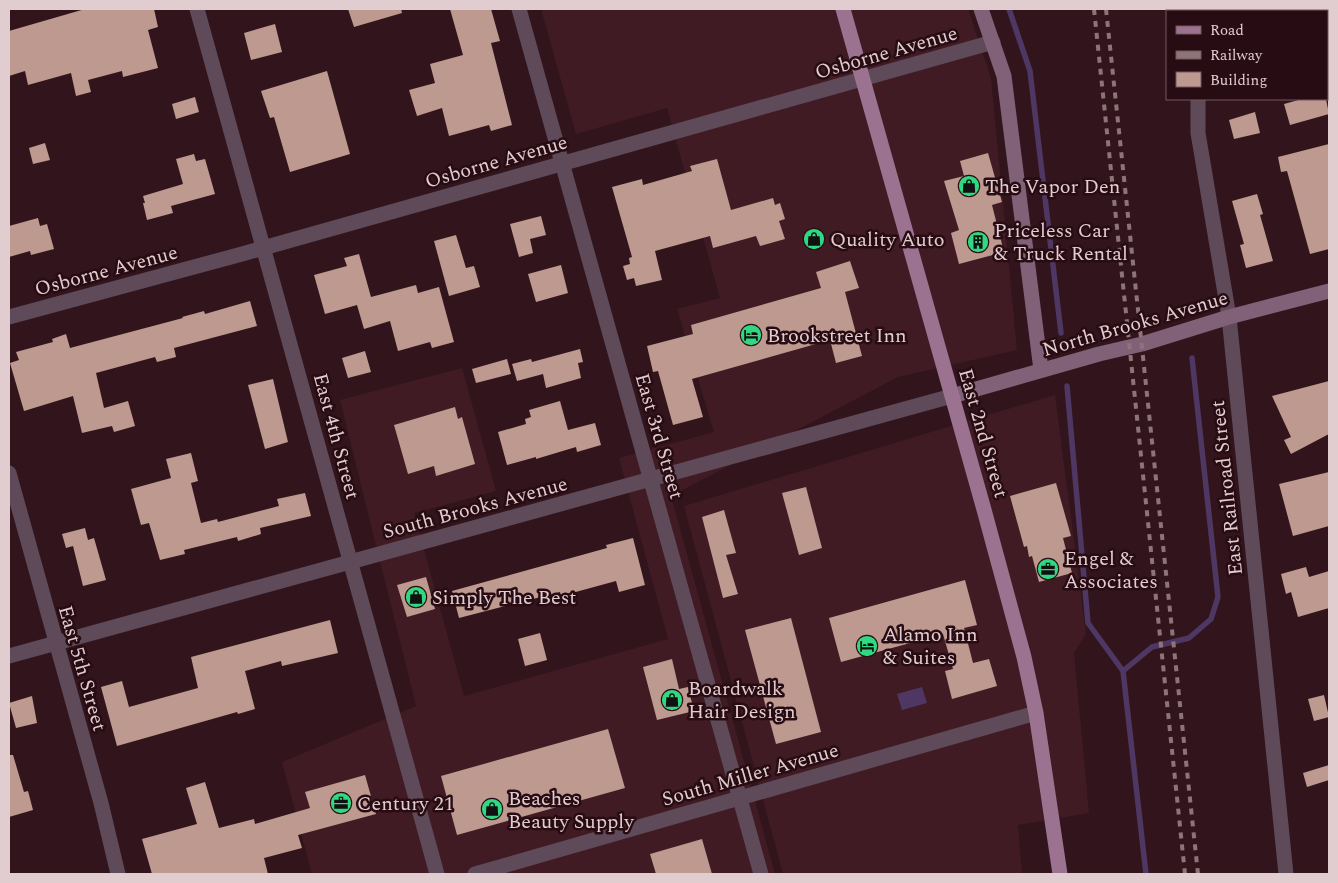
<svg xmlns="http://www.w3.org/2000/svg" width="1338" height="883" viewBox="0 0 1338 883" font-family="Spectral,serif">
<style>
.built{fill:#401b24}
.water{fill:#4e3863}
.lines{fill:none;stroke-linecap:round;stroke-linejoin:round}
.stream{stroke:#4e3863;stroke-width:5.5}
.building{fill:#be998f}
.street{stroke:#5e4a58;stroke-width:15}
.secondary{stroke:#806178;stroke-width:15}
.primary{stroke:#9b7391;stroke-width:15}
.rail{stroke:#8d7479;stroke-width:4;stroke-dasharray:6 6;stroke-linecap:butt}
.labels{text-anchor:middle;stroke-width:5;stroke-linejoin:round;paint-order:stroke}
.street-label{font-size:20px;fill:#e1cccf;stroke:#280c13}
.poi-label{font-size:20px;fill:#e1cccf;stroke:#280c13;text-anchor:start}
</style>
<rect width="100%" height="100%" fill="#32151c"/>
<path class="built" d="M 541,9 L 968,9 L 991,78 L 1017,350 L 898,377 L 671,496 L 775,874 L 312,874 L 282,762 L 416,706 L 340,400 L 462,368 L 496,491 L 414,513 L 464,696 L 668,639 L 619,458 L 714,432 L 677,309 L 720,298 L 667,108 L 576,134 Z
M 1055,395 L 1086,634 L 1074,653 L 1089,813 L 1018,825 L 1022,874 L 783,874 L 684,506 Z"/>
<path class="water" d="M 922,687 L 927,703 L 902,710 L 897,694 Z"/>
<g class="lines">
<path class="stream" d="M 1009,9 L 1030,71 L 1061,333
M 1067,386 L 1088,623 L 1123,671
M 1146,874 L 1123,671 L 1152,647 L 1189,638 L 1211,619 L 1218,597 L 1192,358"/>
</g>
<path class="building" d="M 85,9 L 154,9 L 158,27 L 148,30 L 158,68 L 123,77 L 122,71 L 88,80 L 91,92 L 76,96 L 71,73 L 28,85 L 25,71 L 9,76 L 9,31 Z
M 348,9 L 401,9 L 402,13 L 354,27 Z
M 450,9 L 491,9 L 500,41 L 491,43 L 512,125 L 491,131 L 489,125 L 449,136 L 442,108 L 417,116 L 409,90 L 435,83 L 430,64 L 463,55 Z
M 275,24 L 282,52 L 251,60 L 244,33 Z
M 327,71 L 350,154 L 290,172 L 274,117 L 270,118 L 261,91 Z
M 195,97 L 199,112 L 176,119 L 172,104 Z
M 1302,99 L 1326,99 L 1329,114 L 1290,125 L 1284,104 Z
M 1255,112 L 1260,133 L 1234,139 L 1229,120 Z
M 45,143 L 50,160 L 33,164 L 29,148 Z
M 1329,144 L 1329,249 L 1310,254 L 1287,171 L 1281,172 L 1278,157 Z
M 988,153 L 1002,202 L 992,205 L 1004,252 L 959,264 L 951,233 L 959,230 L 944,181 L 964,176 L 960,161 Z
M 194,154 L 196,161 L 205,159 L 215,194 L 171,206 L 173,213 L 147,220 L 143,203 L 145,203 L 143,196 L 183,184 L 176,159 Z
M 717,159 L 731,210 L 773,198 L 775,205 L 780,203 L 785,219 L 779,221 L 785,239 L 760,246 L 756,236 L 713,248 L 710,236 L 655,251 L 662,280 L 636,286 L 634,278 L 627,280 L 623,266 L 630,264 L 629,258 L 632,257 L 612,187 L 642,179 L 643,185 L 692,171 L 690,166 Z
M 1257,194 L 1263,214 L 1260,215 L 1273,261 L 1246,268 L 1240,245 L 1244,244 L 1232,201 Z
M 541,216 L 546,235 L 530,239 L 533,253 L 519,257 L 510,224 Z
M 38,218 L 40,226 L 47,224 L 54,249 L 31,255 L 30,251 L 9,257 L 9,226 Z
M 456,235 L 466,268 L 474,266 L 480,287 L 449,296 L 434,241 Z
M 359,254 L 371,297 L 416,285 L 418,293 L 439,287 L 454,342 L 432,348 L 430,342 L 398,351 L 390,321 L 364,329 L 357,305 L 325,314 L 314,275 L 347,266 L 344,258 Z
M 850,261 L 859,288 L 845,292 L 862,356 L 836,363 L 830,340 L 692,379 L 703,417 L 673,425 L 658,371 L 653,372 L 647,346 L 693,334 L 691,325 L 821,288 L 816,272 Z
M 561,265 L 568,293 L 536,302 L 528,274 Z
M 250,301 L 257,326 L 174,348 L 176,357 L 157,362 L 155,357 L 96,373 L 104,408 L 128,401 L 135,426 L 114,432 L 112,426 L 82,433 L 73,396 L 24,411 L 10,363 L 19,360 L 16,352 L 53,342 L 52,339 L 66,334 L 70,348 L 183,318 L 182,317 L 204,311 L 205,314 Z
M 580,349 L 583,362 L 578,363 L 581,378 L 546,388 L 543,374 L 517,381 L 512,364 L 531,359 L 532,362 Z
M 365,351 L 371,372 L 348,378 L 342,358 Z
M 507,359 L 511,374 L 476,383 L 472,369 Z
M 273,379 L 288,442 L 265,449 L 248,385 Z
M 1329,381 L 1329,434 L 1291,454 L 1284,440 L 1291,437 L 1272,396 Z
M 560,401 L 568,430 L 595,423 L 601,445 L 577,452 L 576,447 L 536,459 L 536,457 L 507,465 L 498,432 L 526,424 L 525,419 L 531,417 L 529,410 Z
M 455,407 L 458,419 L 462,417 L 475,464 L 436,476 L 434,466 L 408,474 L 394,425 Z
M 191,453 L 198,481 L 191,483 L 201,523 L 217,519 L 218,522 L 279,506 L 277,499 L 305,493 L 311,516 L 260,528 L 261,534 L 238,541 L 237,537 L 184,550 L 185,554 L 160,560 L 149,523 L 141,525 L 131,489 L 171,478 L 166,459 Z
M 1329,472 L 1329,526 L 1293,536 L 1279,484 Z
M 1056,483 L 1071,536 L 1063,538 L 1072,573 L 1039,582 L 1032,556 L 1029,557 L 1027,546 L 1024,547 L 1010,496 Z
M 806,487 L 822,548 L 799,555 L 782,493 Z
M 724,510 L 736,553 L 726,555 L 738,594 L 723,598 L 702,517 Z
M 85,528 L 88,540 L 94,538 L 106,580 L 83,586 L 73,546 L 66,548 L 62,534 Z
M 633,538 L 645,585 L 619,592 L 616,581 L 561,596 L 560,592 L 459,618 L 452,591 L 607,548 L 606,545 Z
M 1306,567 L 1309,577 L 1329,571 L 1329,608 L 1298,617 L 1291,592 L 1286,594 L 1281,574 Z
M 426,577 L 435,609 L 407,617 L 397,585 Z
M 965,580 L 977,625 L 964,628 L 973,663 L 989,659 L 997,686 L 952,699 L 945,671 L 953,669 L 943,634 L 841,662 L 829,618 Z
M 791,618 L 821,732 L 776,744 L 745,630 Z
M 330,620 L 338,653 L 282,666 L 281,661 L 245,671 L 255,709 L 238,714 L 237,712 L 117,746 L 101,687 L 122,681 L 129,707 L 198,688 L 191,657 Z
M 540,633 L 547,660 L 525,666 L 518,639 Z
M 672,659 L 679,689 L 688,687 L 694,711 L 657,720 L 643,667 Z
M 1324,695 L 1329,717 L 1314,721 L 1308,699 Z
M 32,696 L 37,723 L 16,728 L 9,703 Z
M 608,729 L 625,788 L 457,835 L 441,776 Z
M 9,755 L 13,755 L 24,792 L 28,791 L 33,810 L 9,817 Z
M 1329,765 L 1329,780 L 1307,787 L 1303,773 Z
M 365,775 L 376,814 L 298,835 L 302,848 L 264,858 L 268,874 L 152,874 L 142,839 L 197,824 L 186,788 L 205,782 L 219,828 L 254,819 L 255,824 L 310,808 L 305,792 Z
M 702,839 L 712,874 L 656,874 L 650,854 Z"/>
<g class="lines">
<path class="street" d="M 197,9 L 437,874
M 519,9 L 761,874
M 1206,11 L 1207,9
M 1198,99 L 1198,133 L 1229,317 L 1286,874
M 9,317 L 242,254 L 993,42
M 9,473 L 101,803 L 118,874
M 9,656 L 952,396
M 475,874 L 1036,713"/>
<path class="secondary" d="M 981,9 L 1004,76 L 1041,370
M 952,396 L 1099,354 L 1142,344 L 1229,317 L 1329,291"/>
<path class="primary" d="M 843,9 L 983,506 L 1024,657 L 1036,713 L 1060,874"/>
<path class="rail" d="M 1094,9 L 1185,874
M 1106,9 L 1198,874"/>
</g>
<defs>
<g id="shop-disc" transform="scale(1.125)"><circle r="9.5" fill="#31d882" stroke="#280c13"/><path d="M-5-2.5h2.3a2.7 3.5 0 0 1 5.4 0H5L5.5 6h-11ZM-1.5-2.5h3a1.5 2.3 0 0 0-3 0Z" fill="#111"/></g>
<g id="building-disc" transform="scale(1.125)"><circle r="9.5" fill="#31d882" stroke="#280c13"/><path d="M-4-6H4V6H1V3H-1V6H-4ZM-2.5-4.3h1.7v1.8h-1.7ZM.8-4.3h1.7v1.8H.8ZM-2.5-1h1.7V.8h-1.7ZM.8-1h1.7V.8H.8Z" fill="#111"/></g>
<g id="hotel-disc" transform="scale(1.125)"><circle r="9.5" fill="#31d882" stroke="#280c13"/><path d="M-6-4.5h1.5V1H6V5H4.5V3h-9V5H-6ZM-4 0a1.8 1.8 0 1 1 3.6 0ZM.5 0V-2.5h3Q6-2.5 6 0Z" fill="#111"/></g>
<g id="office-disc" transform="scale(1.125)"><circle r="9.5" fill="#31d882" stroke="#280c13"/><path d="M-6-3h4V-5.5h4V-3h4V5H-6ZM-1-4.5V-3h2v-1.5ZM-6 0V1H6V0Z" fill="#111"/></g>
</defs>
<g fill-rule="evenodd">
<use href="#shop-disc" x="969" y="186"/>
<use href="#shop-disc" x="814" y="239"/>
<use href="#building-disc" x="978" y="242"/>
<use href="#hotel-disc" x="751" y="335"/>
<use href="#office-disc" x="1048" y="569"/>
<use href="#shop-disc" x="416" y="597"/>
<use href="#hotel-disc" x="867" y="646"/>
<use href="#shop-disc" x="672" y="700"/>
<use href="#office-disc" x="341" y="803"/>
<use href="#shop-disc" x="492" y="809"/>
</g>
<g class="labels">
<g class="street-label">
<text transform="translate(886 52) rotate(-16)" y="7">Osborne Avenue</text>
<text transform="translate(496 161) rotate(-16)" y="7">Osborne Avenue</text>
<text transform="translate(106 270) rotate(-15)" y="7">Osborne Avenue</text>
<text transform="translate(1135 323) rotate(-16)" y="7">North Brooks Avenue</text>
<text transform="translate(984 433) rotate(74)" y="7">East 2nd Street</text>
<text transform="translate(337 436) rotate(75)" y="7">East 4th Street</text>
<text transform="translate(660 436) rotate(74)" y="7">East 3rd Street</text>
<text transform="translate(1226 488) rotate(-96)" y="7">East Railroad Street</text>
<text transform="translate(475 507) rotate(-15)" y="7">South Brooks Avenue</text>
<text transform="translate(83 668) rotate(74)" y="7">East 5th Street</text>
<text transform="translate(750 774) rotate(-16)" y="7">South Miller Avenue</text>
</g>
<g class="poi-label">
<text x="985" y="193">The Vapor Den</text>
<text x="994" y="237">Priceless Car<tspan x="994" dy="23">&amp; Truck Rental</tspan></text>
<text x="830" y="246">Quality Auto</text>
<text x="767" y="342">Brookstreet Inn</text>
<text x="1064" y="565">Engel &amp;<tspan x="1064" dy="23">Associates</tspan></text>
<text x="432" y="604">Simply The Best</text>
<text x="883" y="641">Alamo Inn<tspan x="883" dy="23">&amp; Suites</tspan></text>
<text x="688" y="695">Boardwalk<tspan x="688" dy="23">Hair Design</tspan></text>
<text x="508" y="805">Beaches<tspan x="508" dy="23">Beauty Supply</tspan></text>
<text x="357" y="810">Century 21</text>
</g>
</g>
<rect width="1338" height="883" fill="none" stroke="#e1cccf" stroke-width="20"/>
<rect x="1166" y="10" width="162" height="90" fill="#280c13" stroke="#72595e"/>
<rect x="1176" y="26" width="25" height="8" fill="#9b7391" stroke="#72595e"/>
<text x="1210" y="35" font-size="15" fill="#e1cccf">Road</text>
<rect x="1176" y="51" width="25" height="8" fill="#8d7479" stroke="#72595e"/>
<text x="1210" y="60" font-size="15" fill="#e1cccf">Railway</text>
<rect x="1176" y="72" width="25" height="15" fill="#be998f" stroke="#72595e"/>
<text x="1210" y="85" font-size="15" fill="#e1cccf">Building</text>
</svg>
